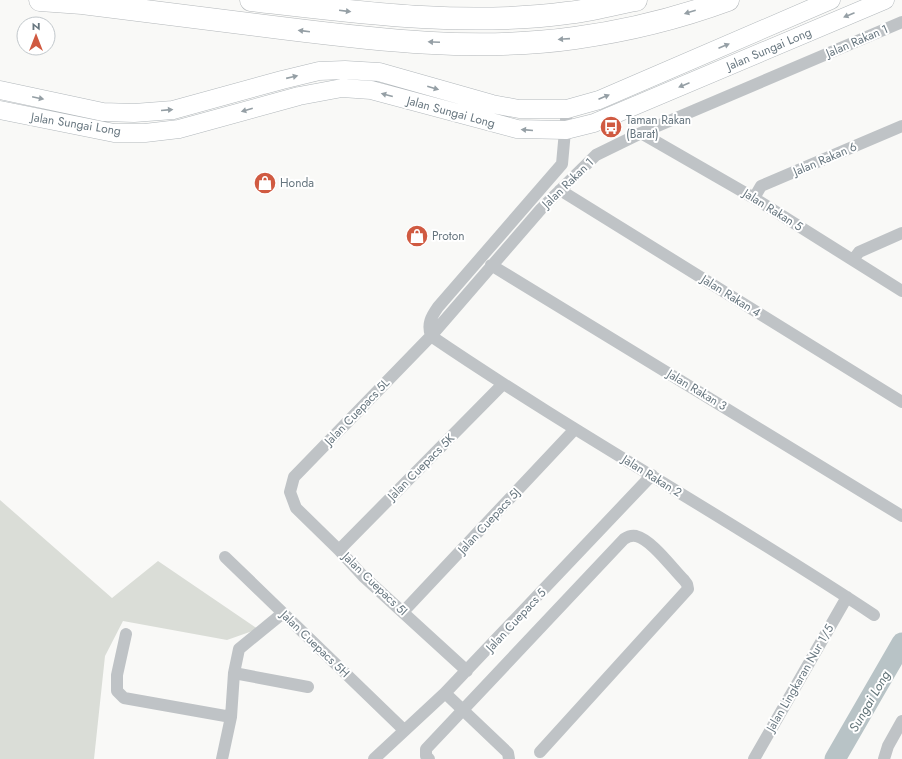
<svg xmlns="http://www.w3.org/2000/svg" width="902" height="759" viewBox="0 0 902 759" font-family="Jost,sans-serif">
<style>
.green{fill:#daddd7}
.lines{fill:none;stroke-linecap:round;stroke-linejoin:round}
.river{stroke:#b8c3c6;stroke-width:21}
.secondary-casing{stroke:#b1b7bb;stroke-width:19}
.highway-casing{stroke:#b3b7ba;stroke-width:23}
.street{stroke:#bfc3c6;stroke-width:12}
.secondary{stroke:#fff;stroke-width:18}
.highway{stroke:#fff;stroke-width:22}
.oneway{fill:#959fa5}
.labels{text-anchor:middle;stroke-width:4;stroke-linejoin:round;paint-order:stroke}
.street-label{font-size:12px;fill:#67767f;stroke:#fff}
.poi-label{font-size:12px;fill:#67767f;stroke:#fff;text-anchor:start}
.water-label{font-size:13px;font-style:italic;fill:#627478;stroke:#fff}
</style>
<rect width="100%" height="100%" fill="#f9f9f7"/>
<path class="green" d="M 0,500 L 112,598 L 158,561 L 258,629 L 227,640 L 123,621 L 105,656 L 94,759 L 0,759 Z"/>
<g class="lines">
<path class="river" d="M 835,759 L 902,643"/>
<g class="secondary-casing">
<path id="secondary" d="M 0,90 L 103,112 L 134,113 L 173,110 L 282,80 L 319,71 L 345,70 L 379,72 L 492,104 L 519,109 L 567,109 L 599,100 L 831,0
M 0,110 L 114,133 L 145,133 L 179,129 L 299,96 L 342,88 L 371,90 L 517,129 L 566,130 L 594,123 L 885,0"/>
</g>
<g class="highway-casing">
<path id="highway" d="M 40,0 L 82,3 C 148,11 214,19 281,28 C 377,40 477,52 575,38 C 626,31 679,18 728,0
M 251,0 C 355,12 462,27 567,13 C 590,11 613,4 636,0"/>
</g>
<path class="street" d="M 641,133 L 754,198 L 902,291
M 560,190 L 902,402
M 754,198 L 761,186 L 902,126
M 853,260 L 859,252 L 902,233
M 491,265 L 902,516
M 431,336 C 575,434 728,518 874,615
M 431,336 C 427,324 431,317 438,307 L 562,164 L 567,109
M 339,550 L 503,384
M 225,557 L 404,730
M 403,612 L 575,429
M 126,634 L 117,675 L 117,691 L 124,698 L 231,717
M 467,671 L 363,576 L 339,550 L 296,508 L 290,492 L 294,477 L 431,336 L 541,209 L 596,155 L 641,133 L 902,22
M 234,673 L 308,687
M 445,693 L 508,753 L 509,759
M 222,759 L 231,717 L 234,673 L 239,649 L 283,613
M 374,759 L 445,693 L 652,475
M 429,759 L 426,756 L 426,749 L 624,539 C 627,537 631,535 636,536 C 652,540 672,568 684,580 L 687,584 L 688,589 L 540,752
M 754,759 L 847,597
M 884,759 L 888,746 L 902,721"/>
<use href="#secondary" class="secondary"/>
<use href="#highway" class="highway"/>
</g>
<defs><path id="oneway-solid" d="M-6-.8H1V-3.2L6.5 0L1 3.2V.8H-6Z"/></defs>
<g class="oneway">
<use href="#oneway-solid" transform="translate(345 11) rotate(7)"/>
<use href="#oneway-solid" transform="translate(690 12) rotate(163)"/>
<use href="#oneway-solid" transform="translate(849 15) rotate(157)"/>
<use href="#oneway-solid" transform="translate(304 31) rotate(-173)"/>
<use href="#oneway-solid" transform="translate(564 39) rotate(176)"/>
<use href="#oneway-solid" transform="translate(434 42) rotate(-177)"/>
<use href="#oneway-solid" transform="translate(724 46) rotate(-23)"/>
<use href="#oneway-solid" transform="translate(292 77) rotate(-13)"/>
<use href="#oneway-solid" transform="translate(684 85) rotate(157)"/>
<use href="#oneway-solid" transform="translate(433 88) rotate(16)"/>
<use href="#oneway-solid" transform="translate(387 95) rotate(-165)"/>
<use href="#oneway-solid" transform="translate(604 97) rotate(-23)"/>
<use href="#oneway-solid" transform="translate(38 98) rotate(12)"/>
<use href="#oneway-solid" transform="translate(167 110) rotate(-5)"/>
<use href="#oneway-solid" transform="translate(247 110) rotate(164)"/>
<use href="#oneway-solid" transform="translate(527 130) rotate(-175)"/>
</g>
<defs>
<g id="bus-disc" transform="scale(1.15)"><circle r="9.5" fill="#d05a41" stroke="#fff"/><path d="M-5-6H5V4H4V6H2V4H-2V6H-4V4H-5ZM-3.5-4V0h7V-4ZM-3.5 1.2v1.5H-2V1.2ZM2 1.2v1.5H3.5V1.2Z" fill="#fff"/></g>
<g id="shop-disc" transform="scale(1.15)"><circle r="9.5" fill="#d05a41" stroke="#fff"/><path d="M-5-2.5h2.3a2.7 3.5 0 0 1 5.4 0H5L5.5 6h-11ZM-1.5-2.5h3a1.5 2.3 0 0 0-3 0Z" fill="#fff"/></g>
</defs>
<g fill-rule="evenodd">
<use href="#bus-disc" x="611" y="127"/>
<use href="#shop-disc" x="265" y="183"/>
<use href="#shop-disc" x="417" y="236"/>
</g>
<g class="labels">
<g class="street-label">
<text transform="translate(857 41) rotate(-23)" y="4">Jalan Rakan 1</text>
<text transform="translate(769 49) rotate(-23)" y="4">Jalan Sungai Long</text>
<text transform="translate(451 112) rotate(15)" y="4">Jalan Sungai Long</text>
<text transform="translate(76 124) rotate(9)" y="4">Jalan Sungai Long</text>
<text transform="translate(825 159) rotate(-23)" y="4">Jalan Rakan 6</text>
<text transform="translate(568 183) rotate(-44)" y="4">Jalan Rakan 1</text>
<text transform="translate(773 210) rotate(32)" y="4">Jalan Rakan 5</text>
<text transform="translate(731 296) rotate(32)" y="4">Jalan Rakan 4</text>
<text transform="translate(697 390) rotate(31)" y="4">Jalan Rakan 3</text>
<text transform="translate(357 412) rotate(-46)" y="4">Jalan Cuepacs 5L</text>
<text transform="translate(421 467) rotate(-45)" y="4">Jalan Cuepacs 5K</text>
<text transform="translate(652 476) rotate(32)" y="4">Jalan Rakan 2</text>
<text transform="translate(489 521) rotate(-47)" y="4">Jalan Cuepacs 5J</text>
<text transform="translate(375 584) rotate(44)" y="4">Jalan Cuepacs 5I</text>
<text transform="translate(516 620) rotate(-47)" y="4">Jalan Cuepacs 5</text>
<text transform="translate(315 644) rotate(44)" y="4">Jalan Cuepacs 5H</text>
<text transform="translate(800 678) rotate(-60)" y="4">Jalan Lingkaran Nur 1/5</text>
</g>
<g class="poi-label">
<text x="626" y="124">Taman Rakan<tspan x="626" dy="14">(Barat)</tspan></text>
<text x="280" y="187">Honda</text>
<text x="432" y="240">Proton</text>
</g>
<g class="water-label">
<text transform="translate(869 701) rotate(-60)" y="5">Sungai Long</text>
</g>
</g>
<g transform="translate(36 36)"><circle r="19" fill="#ffffff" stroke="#c2c8cc"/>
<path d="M0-3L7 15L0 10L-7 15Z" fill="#d05a41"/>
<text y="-6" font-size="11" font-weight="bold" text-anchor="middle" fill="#67767f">N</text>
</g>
</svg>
